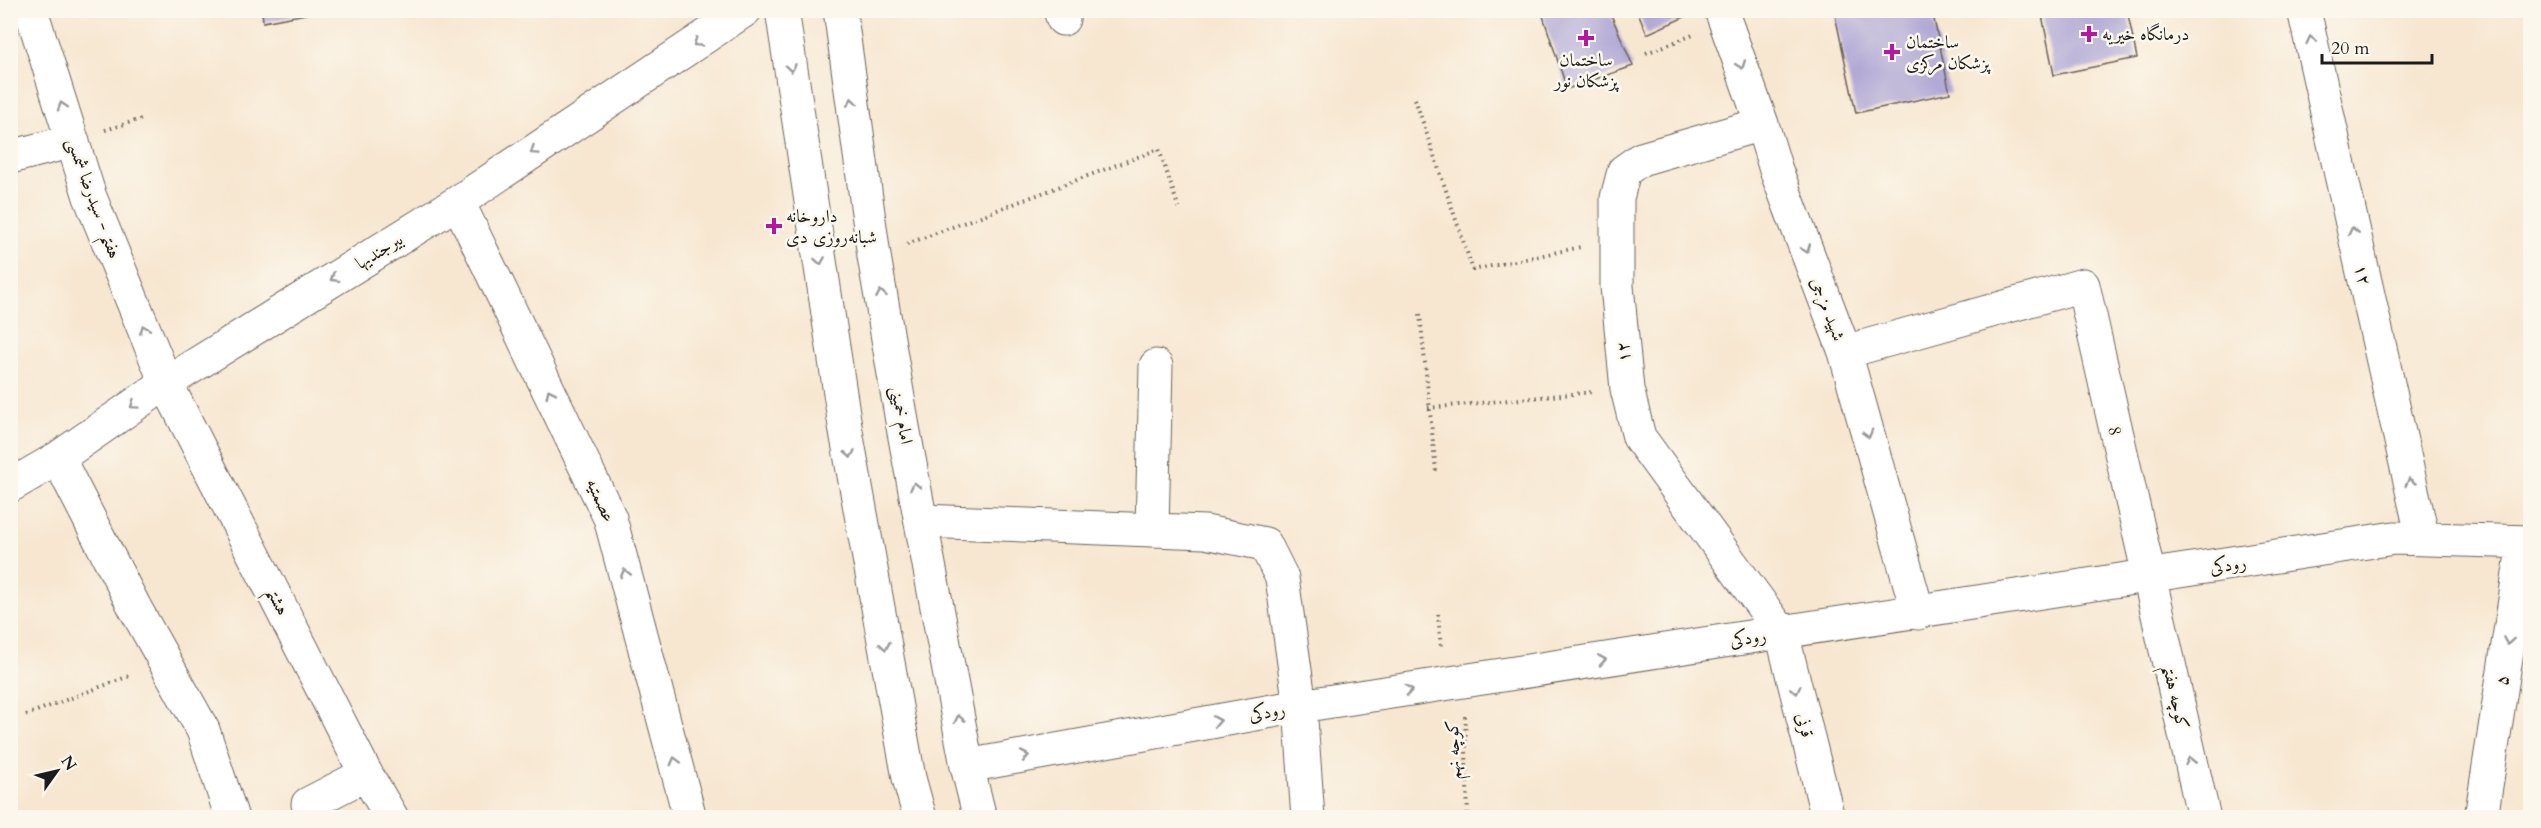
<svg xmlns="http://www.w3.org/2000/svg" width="2541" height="828" viewBox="0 0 2541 828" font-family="Cardo,Amiri,serif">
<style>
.building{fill:#b2aad6}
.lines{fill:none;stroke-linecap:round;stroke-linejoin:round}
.minor-casing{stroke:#69635b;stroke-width:35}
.major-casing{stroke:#69635b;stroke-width:35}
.path{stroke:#69635b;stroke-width:4;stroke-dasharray:1.5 4.5;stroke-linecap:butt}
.minor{stroke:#fff;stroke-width:33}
.major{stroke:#fff;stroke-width:33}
.oneway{stroke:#999}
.poi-dot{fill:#b5179e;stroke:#fbf7ec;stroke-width:2}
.labels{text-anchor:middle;stroke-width:5;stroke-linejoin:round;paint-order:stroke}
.poi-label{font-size:18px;fill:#1c1c1c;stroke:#fbf7ec;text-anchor:start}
.street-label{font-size:18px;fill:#1c1c1c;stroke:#fbf7ec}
</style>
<rect width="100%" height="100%" fill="#fbf7ec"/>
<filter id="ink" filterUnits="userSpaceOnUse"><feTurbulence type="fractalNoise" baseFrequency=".0167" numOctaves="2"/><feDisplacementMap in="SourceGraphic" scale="12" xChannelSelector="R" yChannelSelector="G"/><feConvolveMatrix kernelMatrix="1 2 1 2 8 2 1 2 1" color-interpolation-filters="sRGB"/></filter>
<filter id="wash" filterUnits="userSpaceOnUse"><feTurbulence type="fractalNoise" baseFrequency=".008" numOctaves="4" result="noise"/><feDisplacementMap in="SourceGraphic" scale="24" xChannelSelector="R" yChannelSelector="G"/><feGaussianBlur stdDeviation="1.35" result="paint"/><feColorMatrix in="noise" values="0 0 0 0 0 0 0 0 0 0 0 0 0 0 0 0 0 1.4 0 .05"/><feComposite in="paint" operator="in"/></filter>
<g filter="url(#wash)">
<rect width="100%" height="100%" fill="#f7e7d1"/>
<g id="blocks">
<path class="building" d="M 262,10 L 317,10 L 317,12 L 263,22 Z
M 1541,10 L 1609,10 L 1633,66 L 1567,89 Z
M 1637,10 L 1700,10 L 1647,34 Z
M 1834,10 L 1932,10 L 1950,93 L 1856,113 Z
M 2041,10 L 2127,10 L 2137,58 L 2054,75 Z"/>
</g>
</g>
<g filter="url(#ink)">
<use href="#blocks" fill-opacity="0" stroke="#69635b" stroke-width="1.5"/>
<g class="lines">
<g class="minor-casing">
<path id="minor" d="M 31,10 L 90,197 L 166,383 L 366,774 L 392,818
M 1060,10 L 1063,19
M 1721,10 L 1762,124 L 1776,170 L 1845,352 L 1918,613
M 2304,10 L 2423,539
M 1762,124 L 1641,159 L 1624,171 L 1617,198 L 1617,286 L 1627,389 L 1639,437 L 1782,633 L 1828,818
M 10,157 L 73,141
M 458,202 L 610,518 L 690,818
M 1845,352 L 2083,285 L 2204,818
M 58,458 L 135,608 L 203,730 L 232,818
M 10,486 L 58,458 L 166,383 L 458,202 L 745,10
M 922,521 L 1205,532 L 1265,544 L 1282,578 L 1300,706 L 1308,818
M 1152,529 L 1156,366
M 967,766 L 1300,706 L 2394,538 L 2530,542
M 308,804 L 366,774
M 2481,818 L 2524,542"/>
</g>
<g class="major-casing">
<path id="major" d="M 782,10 L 845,426 L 909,778 L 920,818
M 840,10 L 874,256 L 903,427 L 967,766 L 980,818"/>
</g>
<path class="path" d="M 1646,53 L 1693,35
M 1415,99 L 1473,270 L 1581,247
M 105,130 L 145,118
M 907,244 L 1159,149 L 1180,212
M 1420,314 L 1436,471
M 1428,408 L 1593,392
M 1438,614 L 1441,648
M 26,715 L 132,675
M 1465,716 L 1468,818"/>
<use href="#minor" class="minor"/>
<use href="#major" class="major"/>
</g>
<defs><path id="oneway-chevron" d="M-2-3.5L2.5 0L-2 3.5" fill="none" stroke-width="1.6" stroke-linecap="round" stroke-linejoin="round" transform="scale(1.5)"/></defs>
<g class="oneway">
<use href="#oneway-chevron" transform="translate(2311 40) rotate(-103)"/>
<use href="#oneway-chevron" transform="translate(697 43) rotate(146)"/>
<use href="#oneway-chevron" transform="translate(1741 65) rotate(70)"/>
<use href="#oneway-chevron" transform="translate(791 68) rotate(81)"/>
<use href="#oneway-chevron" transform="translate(852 102) rotate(-98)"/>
<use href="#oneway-chevron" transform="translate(62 106) rotate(-108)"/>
<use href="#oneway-chevron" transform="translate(534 151) rotate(146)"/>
<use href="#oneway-chevron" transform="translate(2353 231) rotate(-103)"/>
<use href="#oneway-chevron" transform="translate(1806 249) rotate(69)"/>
<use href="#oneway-chevron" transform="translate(820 261) rotate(81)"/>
<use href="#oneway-chevron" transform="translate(334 278) rotate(148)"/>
<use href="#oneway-chevron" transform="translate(881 294) rotate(-100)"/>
<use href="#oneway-chevron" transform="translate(144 329) rotate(-112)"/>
<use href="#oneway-chevron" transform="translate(550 393) rotate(-116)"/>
<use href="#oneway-chevron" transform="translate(134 405) rotate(145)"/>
<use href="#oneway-chevron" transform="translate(1868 434) rotate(74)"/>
<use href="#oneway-chevron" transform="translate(850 454) rotate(80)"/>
<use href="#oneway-chevron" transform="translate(2410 482) rotate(-103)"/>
<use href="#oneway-chevron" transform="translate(915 486) rotate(-101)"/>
<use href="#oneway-chevron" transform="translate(625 573) rotate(-105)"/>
<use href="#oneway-chevron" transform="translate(2508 641) rotate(99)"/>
<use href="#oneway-chevron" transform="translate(885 646) rotate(80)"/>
<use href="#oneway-chevron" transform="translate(1602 660) rotate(-9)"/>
<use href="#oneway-chevron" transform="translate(1409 690) rotate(-9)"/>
<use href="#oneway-chevron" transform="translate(1796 690) rotate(76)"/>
<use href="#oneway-chevron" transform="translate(959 719) rotate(-101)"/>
<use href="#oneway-chevron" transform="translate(1217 721) rotate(-10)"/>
<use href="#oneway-chevron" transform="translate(1025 756) rotate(-10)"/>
<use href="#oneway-chevron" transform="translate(675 761) rotate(-105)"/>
<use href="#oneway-chevron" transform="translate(2190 761) rotate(-103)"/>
</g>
</g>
<g class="poi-dot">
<path d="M2086 25h6v6h6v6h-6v6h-6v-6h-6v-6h6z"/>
<path d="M1583 29h6v6h6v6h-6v6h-6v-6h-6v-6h6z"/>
<path d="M1889 43h6v6h6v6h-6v6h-6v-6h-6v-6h6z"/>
<path d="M771 217h6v6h6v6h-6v6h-6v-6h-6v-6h6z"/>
</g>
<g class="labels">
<g class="poi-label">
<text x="2102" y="40">درمانگاه خیریه</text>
<text x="1906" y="48">ساختمان<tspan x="1906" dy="21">پزشکان مرکزی</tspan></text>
<text x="1586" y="66" text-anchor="middle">ساختمان<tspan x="1586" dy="21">پزشکان نور</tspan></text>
<text x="786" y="222">داروخانه<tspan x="786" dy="21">شبانه‌روزی دی</tspan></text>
</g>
<g class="street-label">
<text transform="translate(94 198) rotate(70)" y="6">هفتم - سیدرضا شمسی</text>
<text transform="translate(379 251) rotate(-32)" y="6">بیرجندیها</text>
<text transform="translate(2363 275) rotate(77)" y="6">۱۲</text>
<text transform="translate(1828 309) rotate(69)" y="6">شهید مزجی</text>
<text transform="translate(1623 352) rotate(-95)" y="6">۱۲</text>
<text transform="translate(902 415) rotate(80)" y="6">امام خمینی</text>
<text transform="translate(2115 431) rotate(77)" y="6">8</text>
<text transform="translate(601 500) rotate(66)" y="6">عصمتیه</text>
<text transform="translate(2228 565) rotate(-9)" y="6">رودکی</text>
<text transform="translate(278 601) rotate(63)" y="6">هشتم</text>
<text transform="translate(1748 638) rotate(-9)" y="6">رودکی</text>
<text transform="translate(2502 680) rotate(-81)" y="6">۵</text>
<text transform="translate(2176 697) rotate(77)" y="6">کوچه هفتم</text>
<text transform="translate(1267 712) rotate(-10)" y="6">رودکی</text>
<text transform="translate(1805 725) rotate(76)" y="6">قرنی</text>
<text transform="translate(1453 750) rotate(-92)" y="6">کوچه نهم</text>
</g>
</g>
<rect width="2541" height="828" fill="none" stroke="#fbf7ec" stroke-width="36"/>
<g transform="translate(57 771) rotate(56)" stroke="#fbf7ec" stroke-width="4.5" paint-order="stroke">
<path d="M0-4.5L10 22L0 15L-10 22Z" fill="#1c1c1c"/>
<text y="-9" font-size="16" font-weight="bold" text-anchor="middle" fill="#1c1c1c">N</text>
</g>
<path d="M2322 54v9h110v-9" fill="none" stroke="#1c1c1c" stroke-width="3"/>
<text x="2331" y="54" font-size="18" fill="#1c1c1c" stroke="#fbf7ec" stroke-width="4.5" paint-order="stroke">20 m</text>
</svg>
